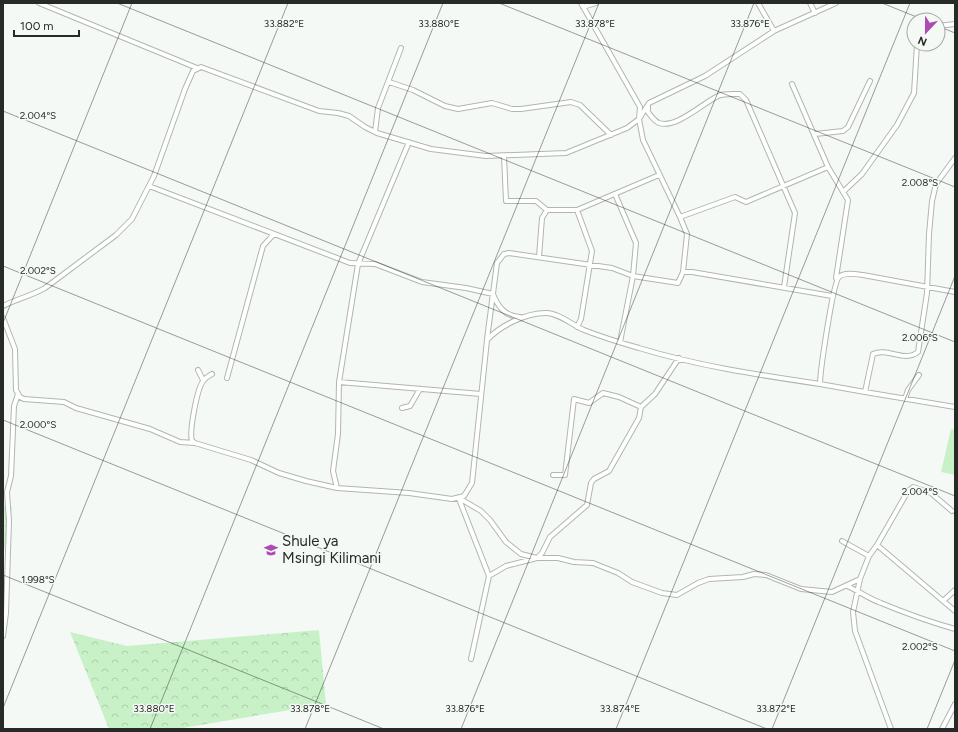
<svg xmlns="http://www.w3.org/2000/svg" width="958" height="732" viewBox="0 0 958 732" font-family="Figtree,sans-serif">
<style>
.green{fill:#c8f1c8}
.forest{fill:url(#forest-crowns)}
.park{fill:url(#park-dots)}
.lines{fill:none;stroke-linecap:round;stroke-linejoin:round}
.minor-casing{stroke:#b1b6b1;stroke-width:6}
.minor{stroke:#fff;stroke-width:4}
.ticks{fill:none;stroke:#282a28;stroke-width:1;stroke-opacity:0.45}
.labels{text-anchor:middle;stroke-width:3;stroke-linejoin:round;paint-order:stroke}
.poi-label{font-size:15px;fill:#282a28;stroke:#f5f9f5;text-anchor:start}
.ticks-label{font-size:10px;text-anchor:middle;fill:#282a28;stroke:#f5f9f5;stroke-width:3;stroke-linejoin:round;paint-order:stroke}
</style>
<defs>
<pattern id="forest-crowns" width="20" height="18" patternUnits="userSpaceOnUse"><rect width="20" height="18" fill="#c8f1c8"/><path d="M2 6a3 3 0 1 1 6 0M12 15a3 3 0 1 1 6 0" fill="none" stroke="#accfac"/></pattern>
<pattern id="park-dots" width="8" height="8" patternUnits="userSpaceOnUse"><rect width="8" height="8" fill="#c8f1c8"/><path d="M2 2h.1M6 6h.1" fill="none" stroke="#accfac" stroke-width="1.8" stroke-linecap="round"/></pattern>
</defs>
<rect width="100%" height="100%" fill="#f5f9f5"/>
<path class="green" d="M 951,429 L 955,430 L 955,475 L 941,472 Z"/>
<path class="forest" d="M 319,630 L 326,704 L 177,729 L 109,729 L 70,632 L 127,646 Z"/>
<path class="park" d="M 3,505 L 12,507 L 3,558 Z"/>
<g class="lines">
<g class="minor-casing">
<path id="minor" d="M 39,3 L 197,68
M 758,3 L 774,31
M 810,3 L 815,13
M 583,7 L 596,3
M 938,26 L 955,24
M 389,82 L 413,90 L 445,106 L 458,109 L 492,103 L 512,109 L 521,109 L 571,102 L 580,105 L 611,135
M 792,84 L 828,167 L 848,200 L 836,278
M 648,106 L 648,112 C 651,116 654,121 659,123 C 676,129 703,103 718,96 C 724,93 733,94 740,94 L 746,100 L 795,213 L 784,287
M 375,132 L 378,108 L 401,48
M 815,134 L 843,131 L 848,127 L 870,81
M 504,156 L 506,201 L 536,201 L 547,210 L 577,210 L 659,175
M 955,158 L 936,184 L 932,201 L 929,234 L 927,293 L 918,352 C 904,363 888,347 873,354 L 865,392 L 955,407
M 149,186 L 350,263 L 375,264 L 422,282 L 466,288 L 493,294 C 498,307 505,316 520,317
M 843,192 L 862,174 L 897,125 L 914,93 L 917,44
M 615,194 L 636,243 L 633,276 L 620,342
M 577,210 L 592,251 L 581,319 L 577,327
M 680,217 L 735,197 L 746,202 L 828,167
M 539,257 L 542,218 L 547,210
M 683,272 L 687,234 L 680,217 L 643,140 L 639,119 L 649,103 L 705,76 L 774,31 L 836,3
M 3,306 C 17,299 31,296 45,288 L 116,235 L 132,219 L 154,176 L 185,89 L 193,71 L 201,67 L 319,111 L 338,113 L 349,116 L 365,127 L 377,133 L 431,149 L 486,156 L 566,153 L 627,128 L 639,119 L 640,107 L 581,3
M 3,318 L 15,349 L 16,390 L 20,397 L 24,399 L 64,402 L 76,408 L 150,429 L 180,442 L 195,443 L 251,460 L 279,473 L 306,481 L 337,488 L 409,493 L 452,499 L 464,496 L 472,483 L 487,340 C 500,326 525,313 546,313 C 559,313 572,325 584,330 C 602,337 621,343 639,348 C 698,366 759,375 820,384
M 487,339 L 497,263 L 504,254 L 509,253 L 612,268 L 633,276 L 678,283 L 683,272 L 692,272 L 832,296
M 198,370 L 203,380
M 227,378 L 263,246 L 274,234
M 339,382 L 358,264 L 409,142
M 865,392 L 820,384 C 820,372 833,282 839,277 C 844,272 856,274 863,275 L 955,292
M 905,399 L 908,390 L 919,375
M 402,408 L 410,406 L 420,389
M 195,443 L 192,441 C 189,432 197,387 204,380 C 206,377 209,376 212,374
M 553,475 L 565,475 L 574,399 L 589,403 L 603,393 L 619,397 L 641,407 L 655,394 L 679,358
M 337,488 L 333,471 L 338,434 L 339,382 L 481,394
M 459,498 L 481,511 L 490,520 L 506,542 L 521,554 L 537,558 L 558,558 L 574,562 L 593,563 L 618,573 L 632,582 L 662,593 L 677,595 L 698,583 L 709,579 L 743,577 L 754,574 L 766,575 L 801,589 L 832,592 L 860,579 L 869,556
M 459,499 L 489,576 L 471,659
M 952,511 L 931,493 L 913,487 L 908,491 L 877,545 L 955,611
M 842,541 L 869,556 L 877,545
M 489,576 L 506,566 L 537,558 L 542,553 L 550,537 L 587,505 L 591,483 L 594,479 L 609,471 L 639,418 L 641,407
M 860,579 L 853,612 L 855,631 L 891,729
M 847,586 C 859,591 869,599 881,603 C 905,613 930,622 955,629
M 943,601 L 955,590
M 3,636 L 6,613 L 9,521 L 7,492 L 11,476 L 14,406 L 18,394
M 942,729 L 955,704"/>
</g>
<use href="#minor" class="minor"/>
</g>
<path class="ticks" d="M 117,3 L 955,342M 499,3 L 955,187M 882,3 L 924,20M 938,26 L 955,33M 3,111 L 955,496M 3,266 L 955,651M 3,323 L 132,3M 3,420 L 767,729M 3,575 L 384,729M 3,708 L 288,3M 150,729 L 443,3M 305,729 L 599,3M 461,729 L 754,3M 616,729 L 910,3M 772,729 L 955,276M 927,729 L 955,660"/>
<defs>
<g id="school-bare" transform="scale(1.08)"><path d="M0-5L7-2L0 1L-7-2ZM-4 1L0 2.5L4 1V4Q0 6-4 4Z" fill="#ab4bb3" stroke="#f5f9f5" stroke-width="2.5" paint-order="stroke"/></g>
</defs>
<g fill-rule="evenodd">
<use href="#school-bare" x="271" y="550"/>
</g>
<g class="labels">
<g class="poi-label">
<text x="282" y="546">Shule ya<tspan x="282" dy="17">Msingi Kilimani</tspan></text>
</g>
</g>
<g class="ticks-label">
<text x="284" y="27">33.882°E</text>
<text x="439" y="27">33.880°E</text>
<text x="595" y="27">33.878°E</text>
<text x="750" y="27">33.876°E</text>
<text x="38" y="119">2.004°S</text>
<text x="920" y="186">2.008°S</text>
<text x="38" y="274">2.002°S</text>
<text x="920" y="341">2.006°S</text>
<text x="38" y="428">2.000°S</text>
<text x="920" y="495">2.004°S</text>
<text x="38" y="583">1.998°S</text>
<text x="920" y="650">2.002°S</text>
<text x="154" y="712">33.880°E</text>
<text x="310" y="712">33.878°E</text>
<text x="465" y="712">33.876°E</text>
<text x="620" y="712">33.874°E</text>
<text x="776" y="712">33.872°E</text>
</g>
<rect width="958" height="732" fill="none" stroke="#282a28" stroke-width="8"/>
<g transform="translate(926 32) rotate(202)"><circle r="19" fill="#f5f9f5" stroke="#a3a6a3"/>
<path d="M0-3L7 15L0 10L-7 15Z" fill="#ab4bb3"/>
<text y="-6" font-size="11" font-weight="bold" text-anchor="middle" fill="#282a28">N</text>
</g>
<path d="M14 30v6h65v-6" fill="none" stroke="#282a28" stroke-width="2"/>
<text x="20" y="30" font-size="12" fill="#282a28" stroke="#f5f9f5" stroke-width="3" paint-order="stroke">100 m</text>
</svg>
